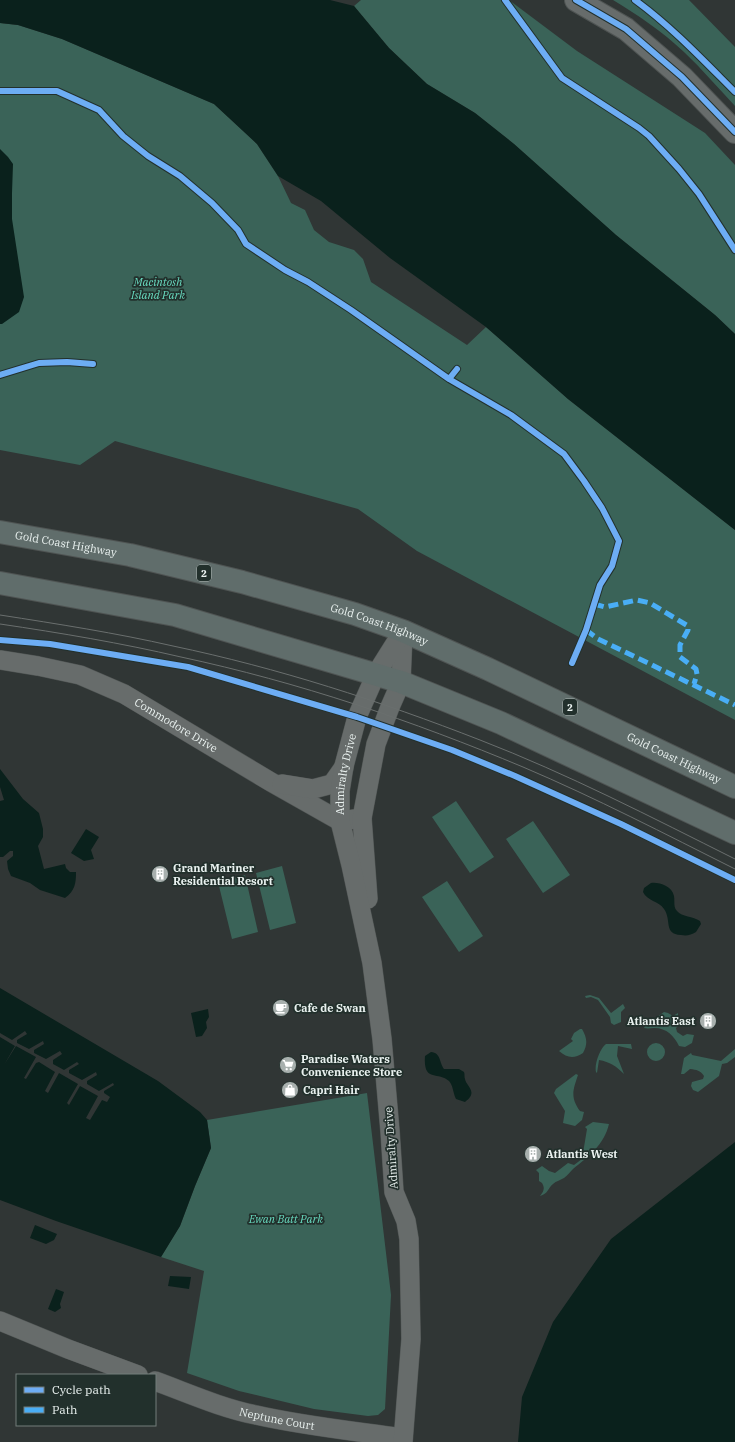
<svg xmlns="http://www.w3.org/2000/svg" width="735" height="1442" viewBox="0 0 735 1442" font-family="'IBM Plex Serif',serif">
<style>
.green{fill:#3a6358}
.water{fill:#0a211c}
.pier{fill:#303635}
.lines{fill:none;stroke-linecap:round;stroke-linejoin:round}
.minor-casing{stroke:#4f5453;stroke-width:20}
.tertiary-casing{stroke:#4f5453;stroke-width:24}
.trunk-casing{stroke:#4f5453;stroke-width:24}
.minor{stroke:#676c6b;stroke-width:19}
.tertiary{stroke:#676c6b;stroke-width:22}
.trunk{stroke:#606d6b;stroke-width:22}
.tram{stroke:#6a6f6e;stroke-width:1}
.quiet{stroke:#49aef6;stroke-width:5;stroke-dasharray:10 5;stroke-linecap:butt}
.cycleway-casing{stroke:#22302c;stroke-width:8}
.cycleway{stroke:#6dadf4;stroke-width:6}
.labels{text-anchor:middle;stroke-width:3.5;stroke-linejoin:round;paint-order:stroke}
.shield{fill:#22302c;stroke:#adb7b4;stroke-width:1}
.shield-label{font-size:10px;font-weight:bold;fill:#e9f1ef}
.park-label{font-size:11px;font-style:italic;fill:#69dcc1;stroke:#22302c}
.street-label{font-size:11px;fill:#e9f1ef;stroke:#22302c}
.poi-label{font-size:11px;font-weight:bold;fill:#e9f1ef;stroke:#22302c;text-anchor:start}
</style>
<rect width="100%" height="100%" fill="#303635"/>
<path class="green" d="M 361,0 L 509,0 L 577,51 L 705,133 L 735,165 L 735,334 L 715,315 L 616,235 L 514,144 L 475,113 L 427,84 L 389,48 L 354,6 Z
M 613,0 L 689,0 L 735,47 L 735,106 C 718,88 702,69 684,52 C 663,32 638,15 613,0 Z
M 0,23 L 18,25 L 62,39 L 214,104 L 257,144 L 278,176 L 291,203 L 305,210 L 314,230 L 329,242 L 354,250 L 363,259 L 371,282 L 467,345 L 486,327 L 568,399 L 735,530 L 735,720 L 417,551 L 358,509 L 115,441 L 80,465 L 0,450 Z
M 456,801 L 494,857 L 470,873 L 432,817 Z
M 533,821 L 570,875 L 543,893 L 506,839 Z
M 282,866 L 296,923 L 270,930 L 256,873 Z
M 245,875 L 258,932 L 232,939 L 218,882 Z
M 447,881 L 483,936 L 459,952 L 422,897 Z
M 590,995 L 599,998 L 611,1013 L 623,1004 L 625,1008 L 621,1012 L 621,1022 L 614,1025 L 611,1023 L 610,1017 L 598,1000 L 591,997 L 586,998 L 585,996 Z
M 664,1012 L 668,1013 L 673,1016 L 678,1013 L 678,1016 L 680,1019 L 680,1024 L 676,1028 L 677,1032 L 683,1036 L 687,1034 L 694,1035 L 692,1043 L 685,1047 L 679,1046 C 674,1036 667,1028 654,1028 C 651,1028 648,1029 644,1028 L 645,1026 Z
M 580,1029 L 582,1029 C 587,1038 588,1044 583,1053 C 574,1059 567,1058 559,1051 L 573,1041 L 571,1039 L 574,1033 Z
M647 1052a9 9 0 1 1 18 0a9 9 0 1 1-18 0Z
M 606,1044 L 631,1044 L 632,1049 L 618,1046 L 617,1056 L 624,1074 C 616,1066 610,1062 599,1060 L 597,1073 L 596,1072 C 594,1065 600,1048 606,1044 Z
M 735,1049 L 735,1057 L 727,1063 L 722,1064 L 719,1076 L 698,1092 L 693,1090 L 691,1086 L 692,1082 L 703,1079 L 704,1076 C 700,1070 697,1070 690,1069 L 684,1074 L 681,1074 L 684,1058 L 691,1053 L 692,1055 L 721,1061 Z
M 576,1074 L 578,1075 C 573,1090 570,1097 580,1111 L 584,1112 L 582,1120 L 575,1126 L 563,1123 L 565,1111 L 554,1093 L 556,1089 Z
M 367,1093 L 391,1295 L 385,1409 L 378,1415 L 368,1416 L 314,1409 L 239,1391 L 187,1373 L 204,1271 L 161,1257 L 180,1226 L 195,1186 L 211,1148 L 207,1120 Z
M 593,1122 L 609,1124 C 604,1145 589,1156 573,1169 C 570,1172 568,1175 564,1178 C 561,1180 556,1181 553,1184 C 548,1188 548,1194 540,1196 C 544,1191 545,1188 542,1183 L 539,1181 L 539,1173 L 536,1170 L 542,1166 L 549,1171 L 555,1173 L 568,1163 L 574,1165 L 582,1159 L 587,1129 L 585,1127 Z"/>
<path class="water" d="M 0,0 L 330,0 L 354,6 L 389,48 L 427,84 L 475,113 L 514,144 L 616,235 L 715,315 L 735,334 L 735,530 L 568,399 L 486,327 L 390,258 L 321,201 L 278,176 L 257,144 L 214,104 L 62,39 L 18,25 L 0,23 Z
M 0,149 L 8,157 L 13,164 L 12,193 L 12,219 L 24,297 L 19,312 L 2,324 L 0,324 Z
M 0,769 L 23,799 L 39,813 L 43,829 L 43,837 L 38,846 L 44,869 L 65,864 L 66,868 L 70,872 L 76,872 C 76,883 75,891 65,898 L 40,890 L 30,883 L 11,876 L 8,869 L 7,861 L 13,856 L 13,851 L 10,851 L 3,857 L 0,857 L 0,801 L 4,800 L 0,787 Z
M 86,829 L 99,837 L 91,850 L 94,859 L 84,861 L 71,853 Z
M 651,883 C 659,882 672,886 674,896 C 675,901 673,907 677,911 C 682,917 693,916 700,921 L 701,924 L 696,932 C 691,935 687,936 681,935 C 663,934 672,920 664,909 C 659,901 647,901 643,892 L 644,888 Z
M 0,988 L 158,1081 L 200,1112 L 207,1120 L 211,1148 L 195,1186 L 180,1226 L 161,1257 L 56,1221 L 0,1200 Z
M 208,1009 L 209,1017 L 206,1022 L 207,1028 L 202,1036 L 196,1037 L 191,1013 Z
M 431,1052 C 441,1053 439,1062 444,1069 L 459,1069 L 464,1072 C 465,1074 464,1077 465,1079 C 466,1086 479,1092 465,1102 L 456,1099 C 453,1093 453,1085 449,1081 C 438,1071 423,1083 425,1056 Z
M 735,1142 L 735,1442 L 518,1442 L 522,1397 L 553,1322 L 611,1239 Z
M 35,1225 L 57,1234 L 54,1240 L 46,1244 L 30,1238 Z
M 170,1276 L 191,1277 L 189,1289 L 168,1286 Z
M 56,1289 L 64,1292 L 60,1304 L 61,1308 L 55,1312 L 48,1309 Z"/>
<path class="pier" d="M 25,1031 L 27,1034 L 17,1040 L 17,1043 L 29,1049 L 43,1041 L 44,1044 L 34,1050 L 34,1053 L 46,1059 L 60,1051 L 62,1054 L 53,1060 L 53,1064 L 64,1070 L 77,1062 L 79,1064 L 69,1070 L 69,1073 L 82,1080 L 96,1072 L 97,1075 L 87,1081 L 87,1084 L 99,1091 L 113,1083 L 114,1085 L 104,1091 L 104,1093 L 110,1097 L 107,1102 L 102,1100 L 90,1120 L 86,1118 L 98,1096 L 80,1086 L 69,1105 L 67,1103 L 78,1084 L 59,1073 L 48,1093 L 45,1091 L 55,1072 L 39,1062 L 36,1063 L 26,1079 L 24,1078 L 36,1057 L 16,1046 L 4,1065 L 15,1046 L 0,1037 L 0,1033 L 12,1040 Z"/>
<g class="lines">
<g class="minor-casing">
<g id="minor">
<path id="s1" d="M 0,660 L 38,666 L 80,675 L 124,694 L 271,782 L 340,821 L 362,818"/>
<path d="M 282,784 L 313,789 L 332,784 L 344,767"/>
<path d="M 368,899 L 362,818 L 376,744 L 390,707 L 401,682 L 403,633"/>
<path d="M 0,1321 L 68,1349 L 138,1375"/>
<path id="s2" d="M 155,1381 C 188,1393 221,1408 256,1415 C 304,1426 354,1431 403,1438"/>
<path id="s3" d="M 403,1442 L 411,1339 L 409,1239 L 406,1221 L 394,1192 L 390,1131 L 382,1039 L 372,963 L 351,865 L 340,821 L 340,791 L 344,766 L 357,717 L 376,674 L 403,631"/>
</g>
</g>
<g class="tertiary-casing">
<path id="tertiary" d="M 576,0 L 626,29 L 682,77 L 735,132"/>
</g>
<g class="trunk-casing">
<g id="trunk">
<path id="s4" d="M 0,532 L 130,555 L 242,582 L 355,614 L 403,631 L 488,669 L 735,787"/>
<path d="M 0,583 L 175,615 L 401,682 L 501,723 L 735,833"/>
</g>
</g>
<use href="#minor" class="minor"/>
<use href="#tertiary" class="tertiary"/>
<use href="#trunk" class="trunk"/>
<path class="tram" d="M 0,615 C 58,624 116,633 173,646 C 278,668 380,701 480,740 C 568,774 651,817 735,859
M 0,624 C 61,633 121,643 181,657 C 298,682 413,721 523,767 C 596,798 665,834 735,869"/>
<path class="quiet" d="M 594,604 L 605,607 L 637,600 L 650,603 L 688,626 L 688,630 L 680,645 L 680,657 L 696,669 L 697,674 L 694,684
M 586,630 L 598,639 L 735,705"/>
<g class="cycleway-casing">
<path id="cycleway" d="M 505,0 L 562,78 L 639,128 L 649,136 L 679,169 L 699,194 L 735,250
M 576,0 L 626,29 L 682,77 L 735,132
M 635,0 C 672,27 703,60 735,92
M 0,91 L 57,91 L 99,110 L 123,136 L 148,156 L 180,176 L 212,203 L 238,230 L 246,244 L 285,270 L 308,282 L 351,310 L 449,379 L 457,369
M 0,375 L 39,363 L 67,362 L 93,364
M 449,379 L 511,415 L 564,454 L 584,481 L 602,508 L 619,541 L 612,566 L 600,585 L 586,630 L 572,663
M 0,640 L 50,644 L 188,667 L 357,717 L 452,750 L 515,776 L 621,824 L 735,880"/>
</g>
<use href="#cycleway" class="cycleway"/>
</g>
<defs>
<g id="building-disc" transform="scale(0.9)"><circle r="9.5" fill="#a8b0ae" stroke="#22302c"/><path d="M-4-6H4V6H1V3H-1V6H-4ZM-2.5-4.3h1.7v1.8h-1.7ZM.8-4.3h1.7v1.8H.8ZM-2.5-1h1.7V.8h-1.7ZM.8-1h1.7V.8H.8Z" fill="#fff"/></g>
<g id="cafe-disc" transform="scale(0.9)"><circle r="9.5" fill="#a8b0ae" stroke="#22302c"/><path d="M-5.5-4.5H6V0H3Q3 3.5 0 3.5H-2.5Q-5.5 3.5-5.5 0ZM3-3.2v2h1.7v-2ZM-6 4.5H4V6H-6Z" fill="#fff"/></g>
<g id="supermarket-disc" transform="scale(0.9)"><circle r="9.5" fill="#a8b0ae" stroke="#22302c"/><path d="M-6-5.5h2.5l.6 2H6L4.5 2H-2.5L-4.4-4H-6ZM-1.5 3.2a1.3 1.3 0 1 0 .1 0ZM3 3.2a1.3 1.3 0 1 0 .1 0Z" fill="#fff"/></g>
<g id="shop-disc" transform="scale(0.9)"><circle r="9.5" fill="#a8b0ae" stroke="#22302c"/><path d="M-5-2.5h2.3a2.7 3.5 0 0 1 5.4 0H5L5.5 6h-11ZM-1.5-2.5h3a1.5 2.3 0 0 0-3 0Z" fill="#fff"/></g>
</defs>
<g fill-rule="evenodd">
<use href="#building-disc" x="160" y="874"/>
<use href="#cafe-disc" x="281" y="1008"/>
<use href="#building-disc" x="708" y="1021"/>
<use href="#supermarket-disc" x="288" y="1065"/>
<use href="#shop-disc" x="290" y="1090"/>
<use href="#building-disc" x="533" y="1154"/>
</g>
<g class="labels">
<g class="shield">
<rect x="197" y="565" width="14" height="16" rx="3"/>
<rect x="563" y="699" width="14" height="16" rx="3"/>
</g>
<g class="shield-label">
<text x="204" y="577">2</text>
<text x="570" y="711">2</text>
</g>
<g class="park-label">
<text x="158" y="286">Macintosh<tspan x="158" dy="13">Island Park</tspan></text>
<text x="286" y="1223">Ewan Batt Park</text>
</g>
<g class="street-label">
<text dy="4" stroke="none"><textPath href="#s4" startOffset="67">Gold Coast Highway</textPath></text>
<text dy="4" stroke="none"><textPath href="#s4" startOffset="391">Gold Coast Highway</textPath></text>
<text dy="4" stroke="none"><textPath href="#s1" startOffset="190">Commodore Drive</textPath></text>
<text dy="4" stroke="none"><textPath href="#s4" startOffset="715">Gold Coast Highway</textPath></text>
<text dy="4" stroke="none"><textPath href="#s3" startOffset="676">Admiralty Drive</textPath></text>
<text transform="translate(391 1148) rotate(-94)" y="4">Admiralty Drive</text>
<text dy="4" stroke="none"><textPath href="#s2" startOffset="128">Neptune Court</textPath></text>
</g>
<g class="poi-label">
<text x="173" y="872">Grand Mariner<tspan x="173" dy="13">Residential Resort</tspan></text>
<text x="294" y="1012">Cafe de Swan</text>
<text x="695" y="1025" text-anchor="end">Atlantis East</text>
<text x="301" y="1063">Paradise Waters<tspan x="301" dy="13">Convenience Store</tspan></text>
<text x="303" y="1094">Capri Hair</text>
<text x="546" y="1158">Atlantis West</text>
</g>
</g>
<rect x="16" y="1374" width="140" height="52" fill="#22302c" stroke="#727d7a"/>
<rect x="24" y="1387" width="20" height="6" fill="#6dadf4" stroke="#727d7a"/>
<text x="52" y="1394" font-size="12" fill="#e9f1ef">Cycle path</text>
<rect x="24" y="1407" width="20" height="6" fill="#49aef6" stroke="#727d7a"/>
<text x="52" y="1414" font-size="12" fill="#e9f1ef">Path</text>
</svg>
